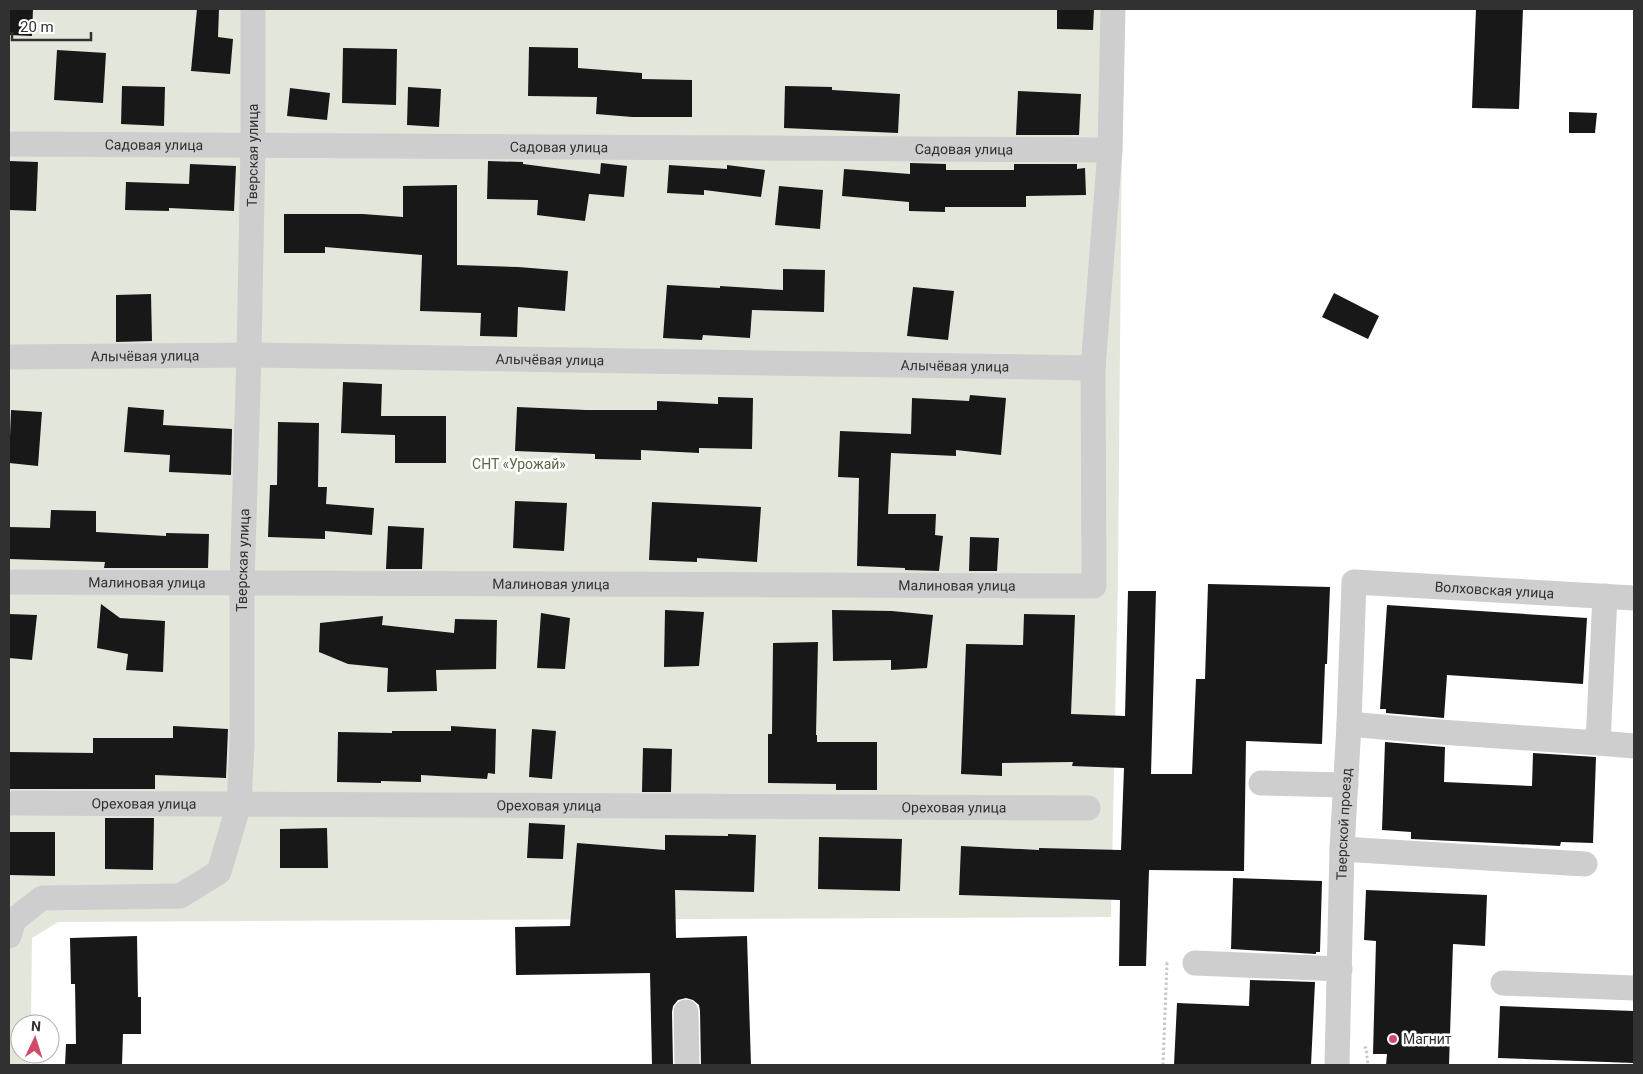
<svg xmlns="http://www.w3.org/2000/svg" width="1643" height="1074" viewBox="0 0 1643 1074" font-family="Roboto,sans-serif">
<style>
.garden{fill:#e3e7db}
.building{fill:#181818}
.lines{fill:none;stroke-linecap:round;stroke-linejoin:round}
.path{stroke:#c8c8c8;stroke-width:3;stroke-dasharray:2.5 2.5;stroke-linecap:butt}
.minor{stroke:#cecece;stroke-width:25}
.poi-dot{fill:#d3496b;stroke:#fff;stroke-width:2}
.labels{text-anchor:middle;stroke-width:5;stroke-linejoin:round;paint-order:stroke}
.street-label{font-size:14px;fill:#313131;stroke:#fff}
.park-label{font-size:14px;fill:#5b6943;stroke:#fff}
.poi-label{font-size:14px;fill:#313131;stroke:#fff;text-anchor:start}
</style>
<rect width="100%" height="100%" fill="#fff"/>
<path class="garden" d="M 9,9 L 1123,9 L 1118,577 L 1111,917 L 58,922 L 32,938 L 31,1024 L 20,1024 L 20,1054 L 30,1054 L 30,1065 L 9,1065 Z"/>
<path class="building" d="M 9,9 L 33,9 L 32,36 L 9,35 Z
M 197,9 L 219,9 L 218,37 L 233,39 L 230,74 L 191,71 Z
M 1057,9 L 1094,9 L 1093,30 L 1057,29 Z
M 1476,9 L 1523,9 L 1519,109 L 1472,108 Z
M 529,47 L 578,48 L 578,68 L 642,73 L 642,79 L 692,80 L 692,117 L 632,117 L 596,114 L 597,97 L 528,96 Z
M 343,48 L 397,49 L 396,105 L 342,103 Z
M 57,50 L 106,53 L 103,103 L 54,100 Z
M 122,86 L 165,87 L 164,126 L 121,124 Z
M 785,86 L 832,87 L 832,90 L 900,94 L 898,133 L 784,128 Z
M 408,87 L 441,89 L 439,127 L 407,125 Z
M 290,88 L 330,93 L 327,120 L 287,116 Z
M 1018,91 L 1081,94 L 1079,135 L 1016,135 Z
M 1569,112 L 1597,113 L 1595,133 L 1569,133 Z
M 9,161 L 38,162 L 36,211 L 9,210 Z
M 488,161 L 523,162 L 523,164 L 600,174 L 601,163 L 627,166 L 624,197 L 589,194 L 585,221 L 537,215 L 538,200 L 487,199 Z
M 910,163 L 946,164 L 946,170 L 1014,170 L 1014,164 L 1077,164 L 1077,169 L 1085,168 L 1086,195 L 1026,196 L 1026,207 L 945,207 L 945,212 L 909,211 L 909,202 L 842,196 L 844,169 L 910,174 Z
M 190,164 L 236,166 L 234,211 L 169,208 L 169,211 L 125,210 L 126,182 L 189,184 Z
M 669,165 L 727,169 L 727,165 L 765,170 L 761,197 L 704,190 L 704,195 L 667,193 Z
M 457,185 L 457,265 L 518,267 L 568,271 L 565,311 L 518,307 L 517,337 L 480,336 L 481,313 L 420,311 L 422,255 L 325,247 L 325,253 L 284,253 L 284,214 L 363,214 L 403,217 L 403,186 Z
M 779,186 L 823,190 L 820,229 L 775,225 Z
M 783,269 L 825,270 L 824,312 L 752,310 L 750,338 L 703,335 L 702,340 L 663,338 L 667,285 L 720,288 L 720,286 L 783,290 Z
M 913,287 L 954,291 L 948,340 L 907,336 Z
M 1334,293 L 1379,316 L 1368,339 L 1322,317 Z
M 151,294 L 152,341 L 116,342 L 116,295 Z
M 343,382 L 382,384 L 381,416 L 446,416 L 446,463 L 395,463 L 395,435 L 341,433 Z
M 970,395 L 1006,398 L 1001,455 L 956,450 L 956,456 L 891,453 L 888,514 L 936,514 L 935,535 L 943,536 L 939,571 L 905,570 L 905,568 L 857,566 L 859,478 L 838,477 L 840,431 L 911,434 L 912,398 L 969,401 Z
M 718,397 L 753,398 L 752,449 L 699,448 L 699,453 L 641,450 L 641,460 L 595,459 L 595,454 L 515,451 L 517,407 L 586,410 L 657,410 L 657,401 L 718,404 Z
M 128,407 L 164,410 L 163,425 L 232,429 L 231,475 L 169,472 L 170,455 L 124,452 Z
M 11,410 L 42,412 L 38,466 L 9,463 Z
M 278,422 L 319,423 L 318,487 L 327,487 L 326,504 L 374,508 L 372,535 L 325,531 L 325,539 L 268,537 L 270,485 L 277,485 Z
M 515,501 L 567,503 L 564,551 L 513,548 Z
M 652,502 L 761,507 L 757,562 L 697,558 L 697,562 L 649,560 Z
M 51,510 L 96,511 L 96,532 L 166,536 L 166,533 L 209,534 L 208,568 L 104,568 L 105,562 L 9,559 L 9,527 L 50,528 Z
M 388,526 L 424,528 L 422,569 L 386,569 Z
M 970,537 L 999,538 L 997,571 L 969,571 Z
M 1208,584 L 1330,587 L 1327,664 L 1325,664 L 1322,744 L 1246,741 L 1244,871 L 1149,870 L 1146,966 L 1119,966 L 1120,900 L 959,895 L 961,846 L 1039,850 L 1039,848 L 1121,850 L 1124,768 L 1072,766 L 1073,762 L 1002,763 L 1002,776 L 961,774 L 966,644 L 1023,645 L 1024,614 L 1075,615 L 1071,714 L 1125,716 L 1128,591 L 1156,591 L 1151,774 L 1192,774 L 1196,679 L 1205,679 Z
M 101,604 L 120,618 L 165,621 L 163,672 L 126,670 L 128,654 L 97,648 Z
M 1387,605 L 1587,618 L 1583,684 L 1447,675 L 1444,718 L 1386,713 L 1386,709 L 1380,709 Z
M 665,610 L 704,612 L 699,666 L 664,667 Z
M 832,610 L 892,611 L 933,615 L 927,668 L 891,670 L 891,660 L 833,661 Z
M 541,613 L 570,618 L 565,669 L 537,668 Z
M 9,614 L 37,615 L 32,660 L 9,658 Z
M 383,616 L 382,625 L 454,633 L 455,619 L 497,620 L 496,669 L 436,670 L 437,691 L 387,692 L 388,668 L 348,664 L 319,652 L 320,623 Z
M 818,642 L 816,735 L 817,735 L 817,742 L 877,742 L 877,790 L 836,790 L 836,784 L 768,783 L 768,734 L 772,734 L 773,643 Z
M 173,726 L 228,729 L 226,778 L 155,775 L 155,789 L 9,789 L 9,752 L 93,753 L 93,738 L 173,738 Z
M 451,726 L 496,729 L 495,774 L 488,773 L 487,779 L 421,775 L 421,782 L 381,781 L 381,783 L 337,782 L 338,732 L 392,733 L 392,731 L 451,731 Z
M 532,729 L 556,731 L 552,779 L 529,777 Z
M 1385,742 L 1445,747 L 1444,782 L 1532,786 L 1533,753 L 1596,757 L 1593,843 L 1561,842 L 1560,846 L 1411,839 L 1411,832 L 1382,830 Z
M 643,748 L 672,749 L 671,792 L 642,792 Z
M 105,818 L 154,818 L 153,870 L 105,869 Z
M 529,823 L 565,825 L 563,859 L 527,858 Z
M 327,828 L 328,868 L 280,868 L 280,829 Z
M 9,832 L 55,832 L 55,876 L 9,875 Z
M 728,834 L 756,835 L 754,892 L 675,890 L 676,938 L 747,936 L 751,1065 L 701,1065 L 700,1011 L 699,1005 L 693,1000 L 686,998 L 678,1000 L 673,1006 L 672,1012 L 673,1065 L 652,1065 L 650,973 L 516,975 L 515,927 L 570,926 L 577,843 L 665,850 L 665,835 L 728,836 Z
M 819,837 L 902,839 L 900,891 L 818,889 Z
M 1233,878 L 1322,881 L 1320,952 L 1316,952 L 1316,954 L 1231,949 Z
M 1366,890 L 1487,895 L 1485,946 L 1453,944 L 1449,1065 L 1386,1065 L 1387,1054 L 1373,1054 L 1376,941 L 1364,940 Z
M 137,936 L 138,997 L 141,997 L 141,1034 L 123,1034 L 122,1065 L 65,1065 L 66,1044 L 76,1044 L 75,984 L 71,984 L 70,938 Z
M 1250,980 L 1315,982 L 1311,1065 L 1174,1065 L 1177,1003 L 1249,1006 Z
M 1500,1006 L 1634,1011 L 1634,1063 L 1498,1058 Z"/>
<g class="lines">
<path class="path" d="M 1364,1047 L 1366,1048 L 1368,1065
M 1163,1065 L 1167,963 L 1169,963"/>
<g class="minor">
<path id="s1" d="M 9,144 L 1110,150"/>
<path id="s2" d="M 9,357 L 249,355 L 1093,368"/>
<path id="s3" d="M 9,582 L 1094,586 L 1093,368 L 1110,150 L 1113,9"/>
<path d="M 1349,724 L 1426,731 L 1598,743 L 1605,596"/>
<path d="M 1598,743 L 1634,746"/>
<path d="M 1261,783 L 1346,785"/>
<path id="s4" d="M 9,803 L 1088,808"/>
<path d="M 1342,849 L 1585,864"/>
<path id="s5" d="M 9,936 L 14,920 L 42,898 L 180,896 L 219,872 L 239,804 L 242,744 L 242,583 L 249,355 L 253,146 L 253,9"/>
<path d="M 1195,963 L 1340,969"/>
<path d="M 1503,983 L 1634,988"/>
<path d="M 686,1012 L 687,1065"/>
<path id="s6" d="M 1337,1065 L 1342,849 L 1349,724 L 1354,582 L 1634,598"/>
</g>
</g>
<circle class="poi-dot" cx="1393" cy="1039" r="5"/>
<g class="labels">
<g class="street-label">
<text dy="5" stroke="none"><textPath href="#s1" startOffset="145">Садовая улица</textPath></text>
<text dy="5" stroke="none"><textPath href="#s1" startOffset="550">Садовая улица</textPath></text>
<text dy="5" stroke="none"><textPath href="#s1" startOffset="955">Садовая улица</textPath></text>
<text dy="5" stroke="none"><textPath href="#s5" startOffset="956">Тверская улица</textPath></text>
<text dy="5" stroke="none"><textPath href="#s2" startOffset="136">Алычёвая улица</textPath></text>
<text dy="5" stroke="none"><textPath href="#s2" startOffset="541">Алычёвая улица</textPath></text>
<text dy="5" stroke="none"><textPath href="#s2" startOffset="946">Алычёвая улица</textPath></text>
<text dy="5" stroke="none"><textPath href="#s5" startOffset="551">Тверская улица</textPath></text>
<text dy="5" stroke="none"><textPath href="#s3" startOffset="138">Малиновая улица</textPath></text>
<text dy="5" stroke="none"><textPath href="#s3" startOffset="542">Малиновая улица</textPath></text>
<text dy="5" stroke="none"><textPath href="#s3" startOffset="948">Малиновая улица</textPath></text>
<text dy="5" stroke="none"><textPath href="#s6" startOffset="624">Волховская улица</textPath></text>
<text dy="5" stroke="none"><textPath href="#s4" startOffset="135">Ореховая улица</textPath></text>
<text dy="5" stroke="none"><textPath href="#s4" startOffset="540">Ореховая улица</textPath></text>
<text dy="5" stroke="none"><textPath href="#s4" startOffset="945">Ореховая улица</textPath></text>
<text dy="5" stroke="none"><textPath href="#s6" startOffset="241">Тверской проезд</textPath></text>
</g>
<g class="park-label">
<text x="519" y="469">СНТ «Урожай»</text>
</g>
<g class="poi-label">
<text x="1403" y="1044">Магнит</text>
</g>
</g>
<rect width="1643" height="1074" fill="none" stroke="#313131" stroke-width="20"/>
<g transform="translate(35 1039) rotate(4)"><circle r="24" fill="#ffffff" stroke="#adadad"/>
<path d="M0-4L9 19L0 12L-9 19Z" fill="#d3496b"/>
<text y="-8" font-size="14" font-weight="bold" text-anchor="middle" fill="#313131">N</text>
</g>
<path d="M12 32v8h79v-8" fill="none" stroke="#313131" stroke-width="2.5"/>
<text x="20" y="32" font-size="15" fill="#313131" stroke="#ffffff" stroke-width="4" paint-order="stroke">20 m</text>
</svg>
